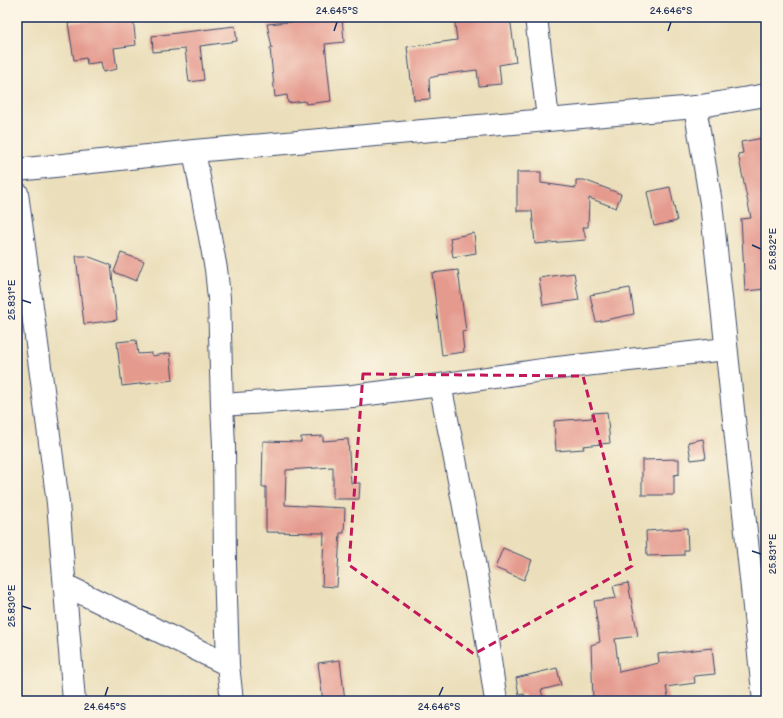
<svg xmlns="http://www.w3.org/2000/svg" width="783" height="718" viewBox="0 0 783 718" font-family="'Balsamiq Sans',sans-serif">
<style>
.building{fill:#e59a8e}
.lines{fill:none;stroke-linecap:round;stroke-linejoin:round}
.minor-casing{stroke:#3a496c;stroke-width:24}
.minor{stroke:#fff;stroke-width:22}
.marked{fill:none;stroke:#c2185b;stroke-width:3;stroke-dasharray:8 5;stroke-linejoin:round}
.ticks{fill:none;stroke:#1b2f5e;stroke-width:1.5}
.neatline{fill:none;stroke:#1b2f5e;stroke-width:1.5}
.ticks-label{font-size:10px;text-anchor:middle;fill:#1b2f5e}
</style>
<rect width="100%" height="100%" fill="#fcf5e5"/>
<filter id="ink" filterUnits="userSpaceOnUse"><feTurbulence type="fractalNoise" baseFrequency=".025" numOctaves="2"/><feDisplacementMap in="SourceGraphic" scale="8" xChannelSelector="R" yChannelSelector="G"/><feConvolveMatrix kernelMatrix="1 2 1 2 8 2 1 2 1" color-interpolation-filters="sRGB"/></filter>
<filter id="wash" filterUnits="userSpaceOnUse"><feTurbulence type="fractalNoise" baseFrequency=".012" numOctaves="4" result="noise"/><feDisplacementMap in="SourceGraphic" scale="16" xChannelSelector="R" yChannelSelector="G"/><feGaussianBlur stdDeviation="0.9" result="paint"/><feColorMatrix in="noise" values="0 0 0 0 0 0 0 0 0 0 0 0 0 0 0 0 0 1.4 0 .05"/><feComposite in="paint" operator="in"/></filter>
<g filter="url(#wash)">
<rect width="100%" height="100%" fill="#ebdfbb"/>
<g id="blocks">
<path class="building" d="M 104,17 L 133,17 L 136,45 L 114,48 L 117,69 L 103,72 L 101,62 L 87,64 L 86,58 L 74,60 L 68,23 L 105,20 Z
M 342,17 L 344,42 L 325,44 L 331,101 L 306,104 L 305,101 L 288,103 L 287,95 L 275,97 L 270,48 L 272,48 L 267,24 Z
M 454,17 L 510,17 L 516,62 L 499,65 L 501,84 L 479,86 L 477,70 L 438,75 L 438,76 L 429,78 L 430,99 L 414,100 L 412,80 L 411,80 L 407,47 L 457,40 Z
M 235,26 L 237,41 L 200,46 L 204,80 L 189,82 L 185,49 L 153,52 L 152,36 Z
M 763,138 L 766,157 L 766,289 L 745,291 L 741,219 L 751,218 L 738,154 L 743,153 L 741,142 Z
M 517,172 L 541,172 L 541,183 L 576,188 L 576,180 L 584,180 L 621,194 L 616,208 L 589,198 L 588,227 L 583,227 L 586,240 L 535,244 L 532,211 L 517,211 Z
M 670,187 L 677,221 L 654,226 L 647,192 Z
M 474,233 L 476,253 L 453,257 L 450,238 Z
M 121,253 L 144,261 L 136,281 L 114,272 Z
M 76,256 L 87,256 L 111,265 L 117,320 L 84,324 Z
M 458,270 L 466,331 L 462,332 L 464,352 L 442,355 L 432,273 Z
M 574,273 L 579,300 L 543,305 L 539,278 Z
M 630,288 L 634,314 L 596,322 L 590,295 Z
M 136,340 L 138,354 L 152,353 L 152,356 L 170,353 L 173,380 L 122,386 L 117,342 Z
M 607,412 L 610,443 L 583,446 L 584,449 L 556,451 L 554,421 L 592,418 L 592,413 Z
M 323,436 L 323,441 L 348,439 L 351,483 L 360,483 L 359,499 L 333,499 L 333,467 L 286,470 L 285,505 L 345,508 L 344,533 L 340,533 L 337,587 L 322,586 L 324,533 L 266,532 L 266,487 L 262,487 L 263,441 L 301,442 L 301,437 Z
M 703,439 L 706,458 L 691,460 L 688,442 Z
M 679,459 L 679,474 L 674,475 L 674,495 L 642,495 L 642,460 Z
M 687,528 L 688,550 L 684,550 L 684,555 L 647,556 L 646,531 Z
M 503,548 L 532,560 L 524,580 L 495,568 Z
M 628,583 L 638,636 L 615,639 L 619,672 L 659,663 L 658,654 L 712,648 L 715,674 L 694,676 L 695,683 L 666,687 L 669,701 L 593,701 L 591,645 L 600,642 L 594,601 L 616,598 L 613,586 Z
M 340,660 L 345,701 L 323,701 L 318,663 Z
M 557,668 L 561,685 L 541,690 L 544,701 L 526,701 L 524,694 L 519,695 L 516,678 Z"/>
</g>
</g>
<g filter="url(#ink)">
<use href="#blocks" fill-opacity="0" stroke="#3a496c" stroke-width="1"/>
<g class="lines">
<g class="minor-casing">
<path id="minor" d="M 536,17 L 548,119
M 695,107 L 711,203 L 764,701
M 194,151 L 216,269 L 219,298 L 222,405 L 224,445 L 225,565 L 228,665 L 232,701
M 17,170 L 194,151 L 695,107 L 766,95
M 17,193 L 58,503 L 74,701
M 440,385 C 462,490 481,595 496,701
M 222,405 L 353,396 L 440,385 L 549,369 L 726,349
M 65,585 L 228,665"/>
</g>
<use href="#minor" class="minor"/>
</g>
</g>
<path class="marked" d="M 363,374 L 583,376 L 632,566 L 474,654 L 349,565 Z"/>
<path class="ticks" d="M 334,31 L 337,22M 668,31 L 671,22M 752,245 L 761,249M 22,300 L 31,303M 752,551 L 761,554M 22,606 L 31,609M 105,696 L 108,687M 439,696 L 443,687"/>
<rect width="783" height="718" fill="none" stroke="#fcf5e5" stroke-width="44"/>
<rect x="22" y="22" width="739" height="674" class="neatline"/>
<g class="ticks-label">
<text x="337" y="14">24.645°S</text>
<text x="671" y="14">24.646°S</text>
<text transform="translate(772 249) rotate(-90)" y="4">25.832°E</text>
<text transform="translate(11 300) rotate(-90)" y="4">25.831°E</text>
<text transform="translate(772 554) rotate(-90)" y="4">25.831°E</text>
<text transform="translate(11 606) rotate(-90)" y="4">25.830°E</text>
<text x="105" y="710">24.645°S</text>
<text x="439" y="710">24.646°S</text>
</g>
</svg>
